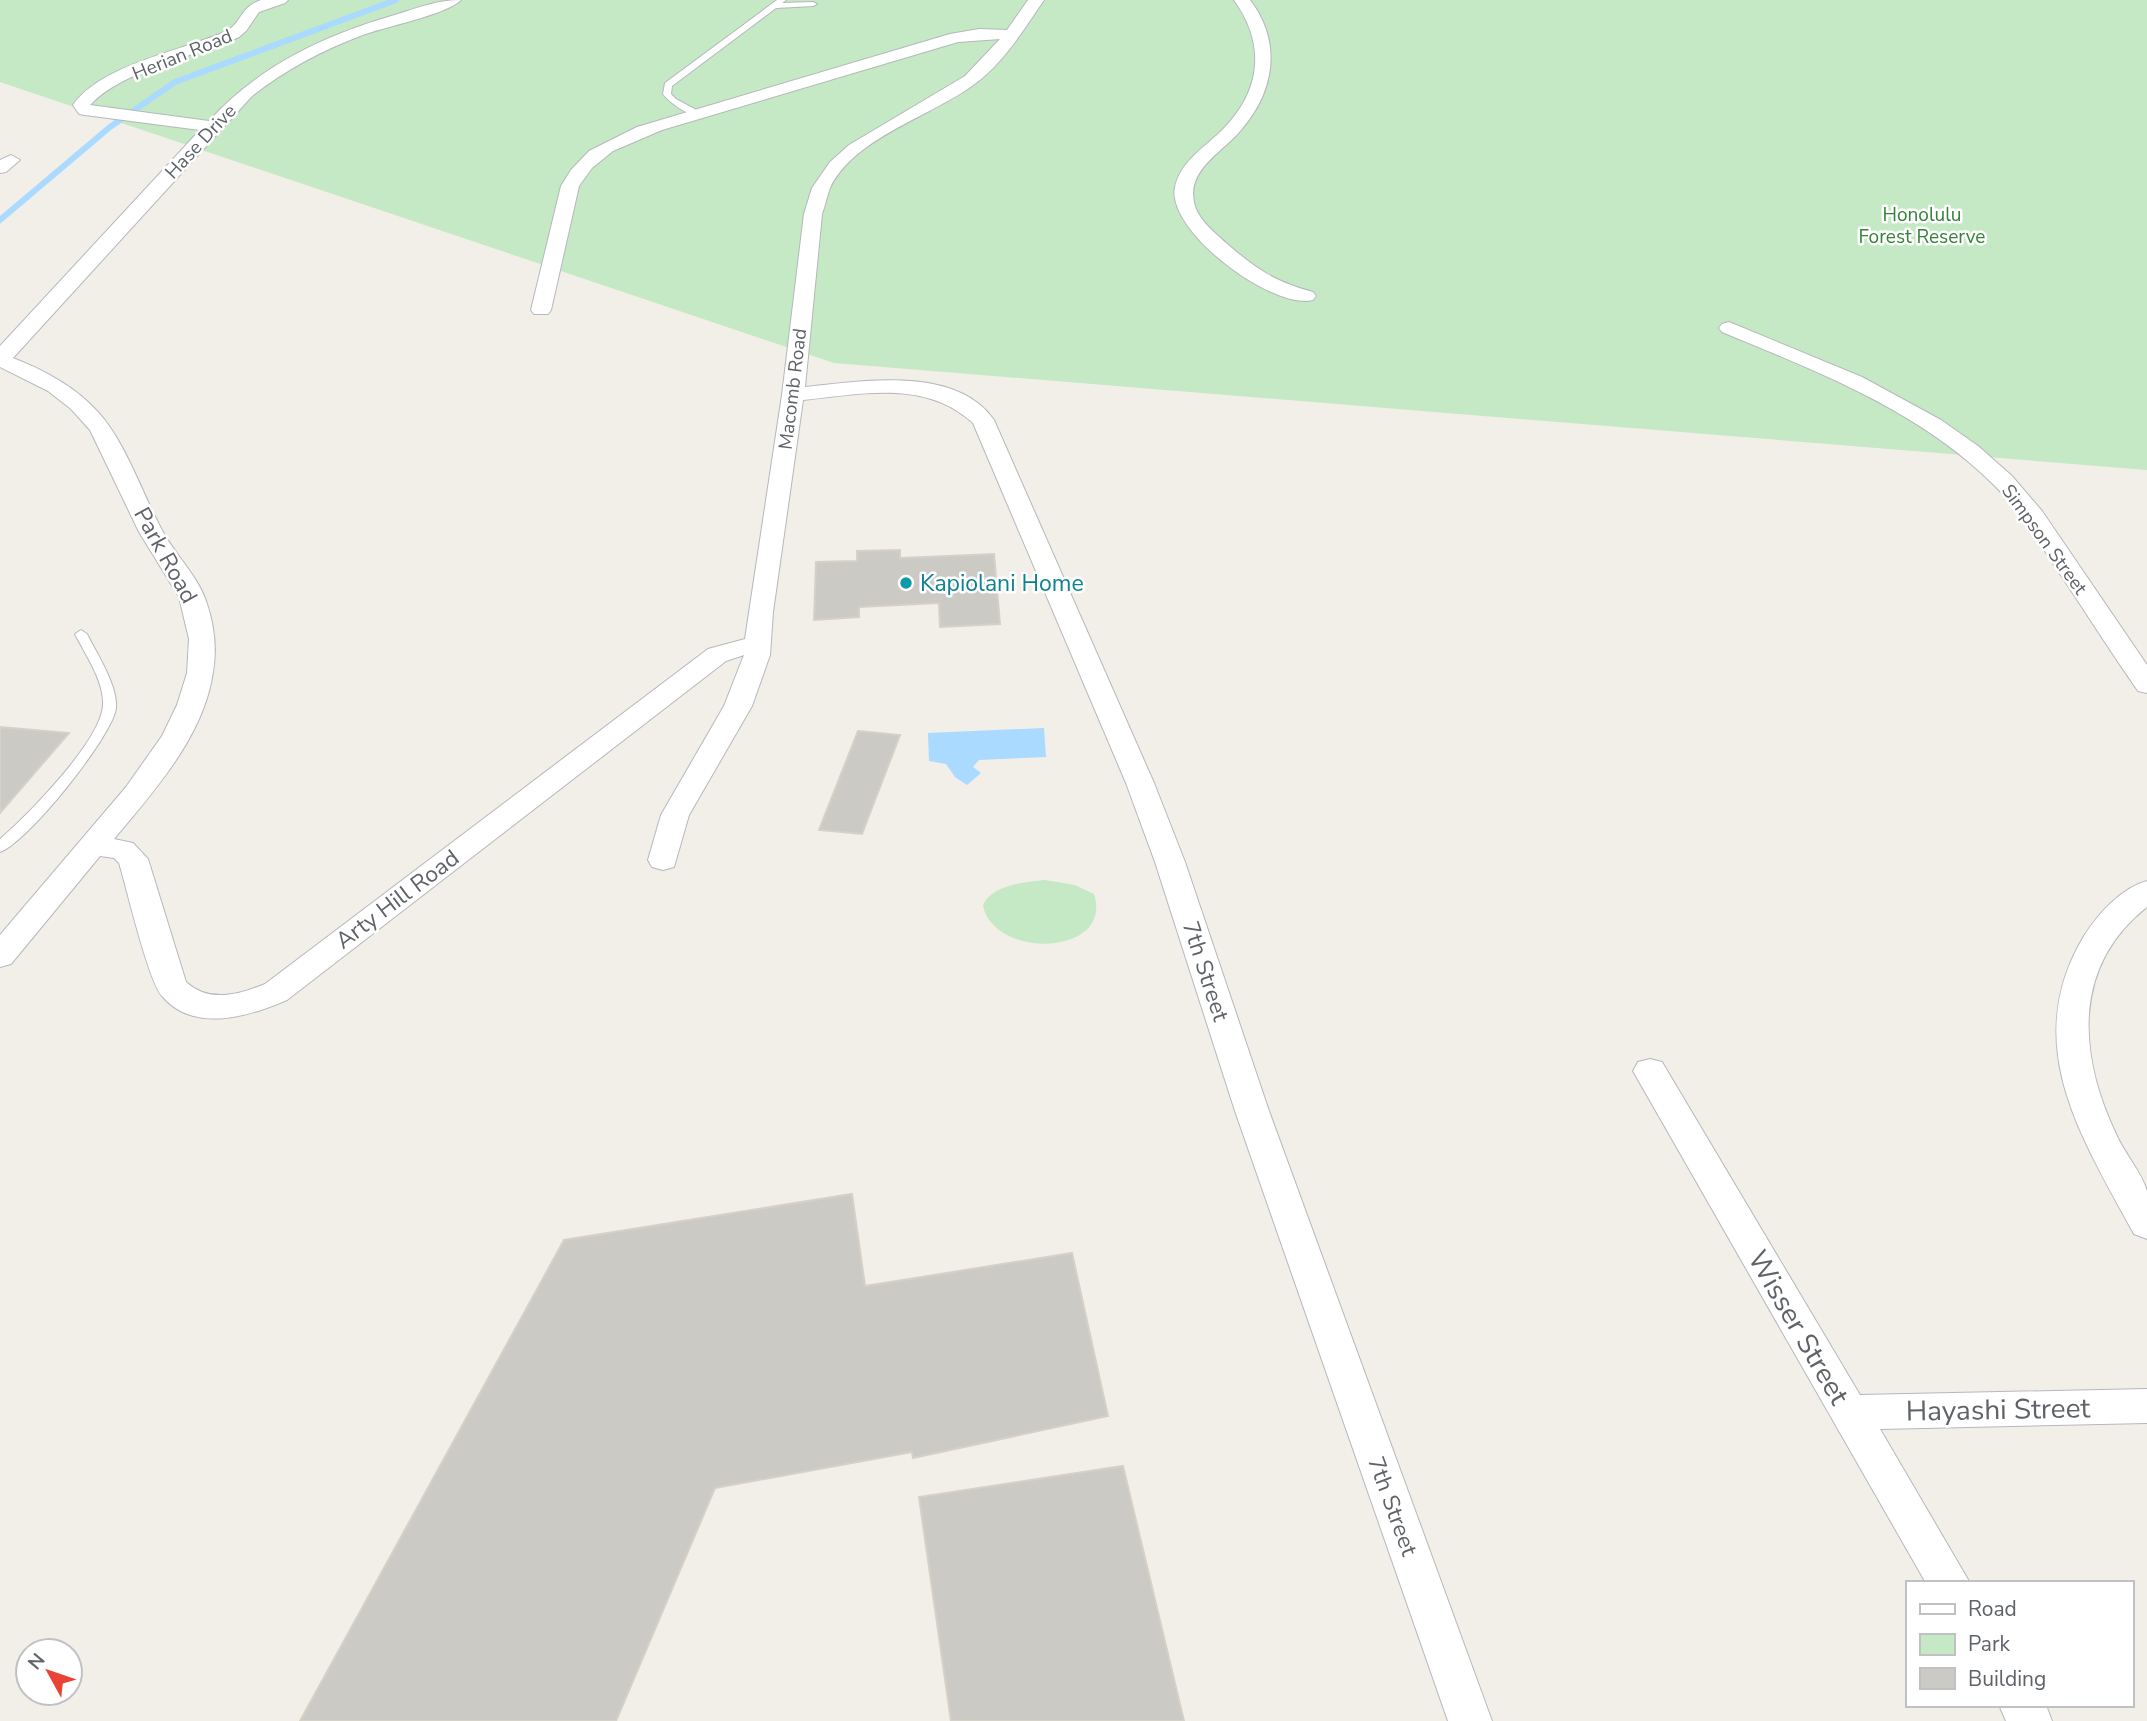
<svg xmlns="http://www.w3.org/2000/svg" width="2147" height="1721" viewBox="0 0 2147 1721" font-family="'Nunito Sans',sans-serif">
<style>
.green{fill:#c5e8c5}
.water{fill:#aadaff}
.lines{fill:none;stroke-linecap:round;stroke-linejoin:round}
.stream{stroke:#aadaff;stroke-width:6}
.building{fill:#cccac5;stroke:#d6d1c6;stroke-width:2}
.lane-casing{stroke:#b5b8bc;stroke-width:2}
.street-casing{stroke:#b5b8bc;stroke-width:2}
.lane{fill:#fff;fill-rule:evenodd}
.street{fill:#fff;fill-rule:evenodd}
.culture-dot{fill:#0f9aa8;stroke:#fff;stroke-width:2.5}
.labels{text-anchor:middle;stroke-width:5;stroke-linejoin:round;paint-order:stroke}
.far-street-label{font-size:19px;fill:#5f6368;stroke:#fff}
.far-park-label{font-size:19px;fill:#348238;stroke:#fff}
.street-label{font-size:23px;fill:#5f6368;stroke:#fff}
.culture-label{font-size:23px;fill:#0d838f;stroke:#fff;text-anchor:start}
.near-street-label{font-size:28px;fill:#5f6368;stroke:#fff}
</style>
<rect width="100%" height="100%" fill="#f1efe8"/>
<path class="green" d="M 0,0 L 2147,0 L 2147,470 L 834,363 L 0,82 Z
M 1045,880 L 1075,885 L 1094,894 C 1114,956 995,960 983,906 C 990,885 1026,882 1045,880 Z"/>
<path class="water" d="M 1044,728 L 1046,757 L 979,760 L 973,767 L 981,773 L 967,785 L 955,777 L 946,764 L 929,761 L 928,733 Z"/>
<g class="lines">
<path class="stream" d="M 0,220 L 110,127 L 175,82 L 396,0"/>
</g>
<path class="building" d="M 900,550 L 900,558 L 994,554 L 1000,624 L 940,627 L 939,603 L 859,607 L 859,617 L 814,620 L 816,562 L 857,561 L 857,551 Z
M 0,727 L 69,733 L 0,813 Z
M 858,731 L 900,735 L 862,834 L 819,830 Z
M 852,1194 L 865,1286 L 1072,1253 L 1108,1416 L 913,1458 L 912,1452 L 715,1488 L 616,1721 L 300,1721 L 564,1240 Z
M 1123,1466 L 1184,1721 L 951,1721 L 919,1497 Z"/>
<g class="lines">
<g class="lane-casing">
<path id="lane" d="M 777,0 L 786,0 L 782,3 L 813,2 L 817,4 L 813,6 L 776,8 L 672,86 L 671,94 L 676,99 L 700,112 L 700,116 C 687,115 671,104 663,94 L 665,83 Z
M 81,630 L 87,634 C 97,654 118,686 116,708 C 113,736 26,844 0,852 L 0,839 C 27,816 103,739 103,704 C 104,681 85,654 75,634 Z"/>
</g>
<g class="street-casing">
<path id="street" d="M 261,0 L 288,0 L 285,3 L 259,12 L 246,31 L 239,37 C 195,57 122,70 90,105 L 209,121 C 260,65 325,35 398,14 C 420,7 438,0 461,0 C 446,15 383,27 360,36 C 321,51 285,70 252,96 L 13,358 C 44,370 74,386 97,411 C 126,442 142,494 163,532 C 176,556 199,577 207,604 C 214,625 217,649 213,672 C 204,736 154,791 114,839 L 133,843 L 148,859 L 186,982 C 209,1003 238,995 265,984 L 708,649 L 745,639 L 782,395 L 804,214 L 812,188 L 830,162 L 849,145 L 965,76 L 1000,39 L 958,42 L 662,130 L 613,151 L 592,168 L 579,186 L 551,310 L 548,314 L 534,314 L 531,310 L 561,186 L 571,170 L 589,151 L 637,127 L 950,34 L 979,29 L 1007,30 L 1028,0 L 1044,0 C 1024,29 1005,61 976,83 C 933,116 854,137 830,188 C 827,196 825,206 822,214 L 805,387 C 861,381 956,365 994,420 L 1154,783 L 1185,862 L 1269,1111 L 1492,1721 L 1448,1721 L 1235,1111 L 1155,862 L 1126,783 L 973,423 C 925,379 862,394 803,400 L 773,612 L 770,655 L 752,706 L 689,815 L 674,867 L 663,870 L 652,867 L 648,860 L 661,815 L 724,706 L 744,655 L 726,661 L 287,1000 C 250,1016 194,1034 162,996 C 148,980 127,889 119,863 L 114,858 L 100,856 L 11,964 L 0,967 L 0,935 L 126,787 L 162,736 L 177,705 L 187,673 L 189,639 L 179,597 L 139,532 L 90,430 L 71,409 L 48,391 L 0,367 L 0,346 L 200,130 L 85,115 L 79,114 L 73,105 C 102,64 182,51 227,31 C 243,21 240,7 261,0 Z
M 1234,0 L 1250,0 C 1282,42 1275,91 1241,130 C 1223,152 1187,169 1194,202 C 1197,219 1214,232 1226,243 C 1256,269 1275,282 1313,292 L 1316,296 L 1313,300 C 1272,310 1166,231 1175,187 C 1180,163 1202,149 1218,134 C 1260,95 1268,47 1234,0 Z
M 11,155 L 20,160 L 6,172 L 0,173 L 0,160 Z
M 1729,322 L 1862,377 L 1941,420 L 1978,446 L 2012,476 L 2042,511 L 2147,665 L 2147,693 L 2138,691 C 2110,651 2085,611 2058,571 C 2038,541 2020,510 1994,485 C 1919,410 1818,372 1722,332 L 1719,328 L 1722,324 Z
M 2147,881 L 2147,907 C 2072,966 2078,1054 2116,1134 C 2124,1153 2141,1171 2147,1191 C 2147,1204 2147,1224 2147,1239 L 2134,1234 C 2082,1138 2019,1044 2084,936 C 2098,914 2121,888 2147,881 Z
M 1650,1059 L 1662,1062 L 1860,1395 L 2147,1389 L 2147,1423 L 1880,1429 L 1970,1583 L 1926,1583 L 1633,1071 L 1638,1062 Z
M 1999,1705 L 2046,1705 L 2052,1721 L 2006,1721 Z"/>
</g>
<use href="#lane" class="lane"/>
<use href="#street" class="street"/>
</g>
<circle class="culture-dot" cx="906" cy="583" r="7"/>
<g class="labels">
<g class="far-street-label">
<text transform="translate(182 54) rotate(-22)" y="7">Herian Road</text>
<text transform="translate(200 141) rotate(-47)" y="7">Hase Drive</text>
<text transform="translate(792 389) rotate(-83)" y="7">Macomb Road</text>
<text transform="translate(2045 539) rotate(54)" y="7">Simpson Street</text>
</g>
<g class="far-park-label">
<text x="1922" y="221">Honolulu<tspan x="1922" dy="22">Forest Reserve</tspan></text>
</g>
<g class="street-label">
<text transform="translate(166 555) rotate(61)" y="8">Park Road</text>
<text transform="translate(397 899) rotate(-37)" y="8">Arty Hill Road</text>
<text transform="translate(1206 971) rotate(72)" y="8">7th Street</text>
<text transform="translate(1393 1506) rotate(70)" y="8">7th Street</text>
</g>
<g class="culture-label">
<text x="920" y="591">Kapiolani Home</text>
</g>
<g class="near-street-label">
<text transform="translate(1799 1327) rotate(60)" y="10">Wisser Street</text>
<text transform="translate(1998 1409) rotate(-1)" y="10">Hayashi Street</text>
</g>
</g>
<rect x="1906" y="1581" width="228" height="126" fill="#ffffff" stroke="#bfc1c3" stroke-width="2"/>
<rect x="1920" y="1604" width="35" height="10" fill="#ffffff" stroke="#bfc1c3" stroke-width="2"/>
<text x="1968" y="1616" font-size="21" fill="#5f6368">Road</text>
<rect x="1920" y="1634" width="35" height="21" fill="#c5e8c5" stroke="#bfc1c3" stroke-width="2"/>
<text x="1968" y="1651" font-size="21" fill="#5f6368">Park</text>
<rect x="1920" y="1668" width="35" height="21" fill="#cccac5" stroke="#bfc1c3" stroke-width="2"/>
<text x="1968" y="1686" font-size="21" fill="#5f6368">Building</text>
<g transform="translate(49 1672) rotate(310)"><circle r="33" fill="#ffffff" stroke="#bfc1c3" stroke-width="2"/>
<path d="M0-5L12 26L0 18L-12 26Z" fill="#ea4335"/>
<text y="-10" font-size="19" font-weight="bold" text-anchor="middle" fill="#5f6368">N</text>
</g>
</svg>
